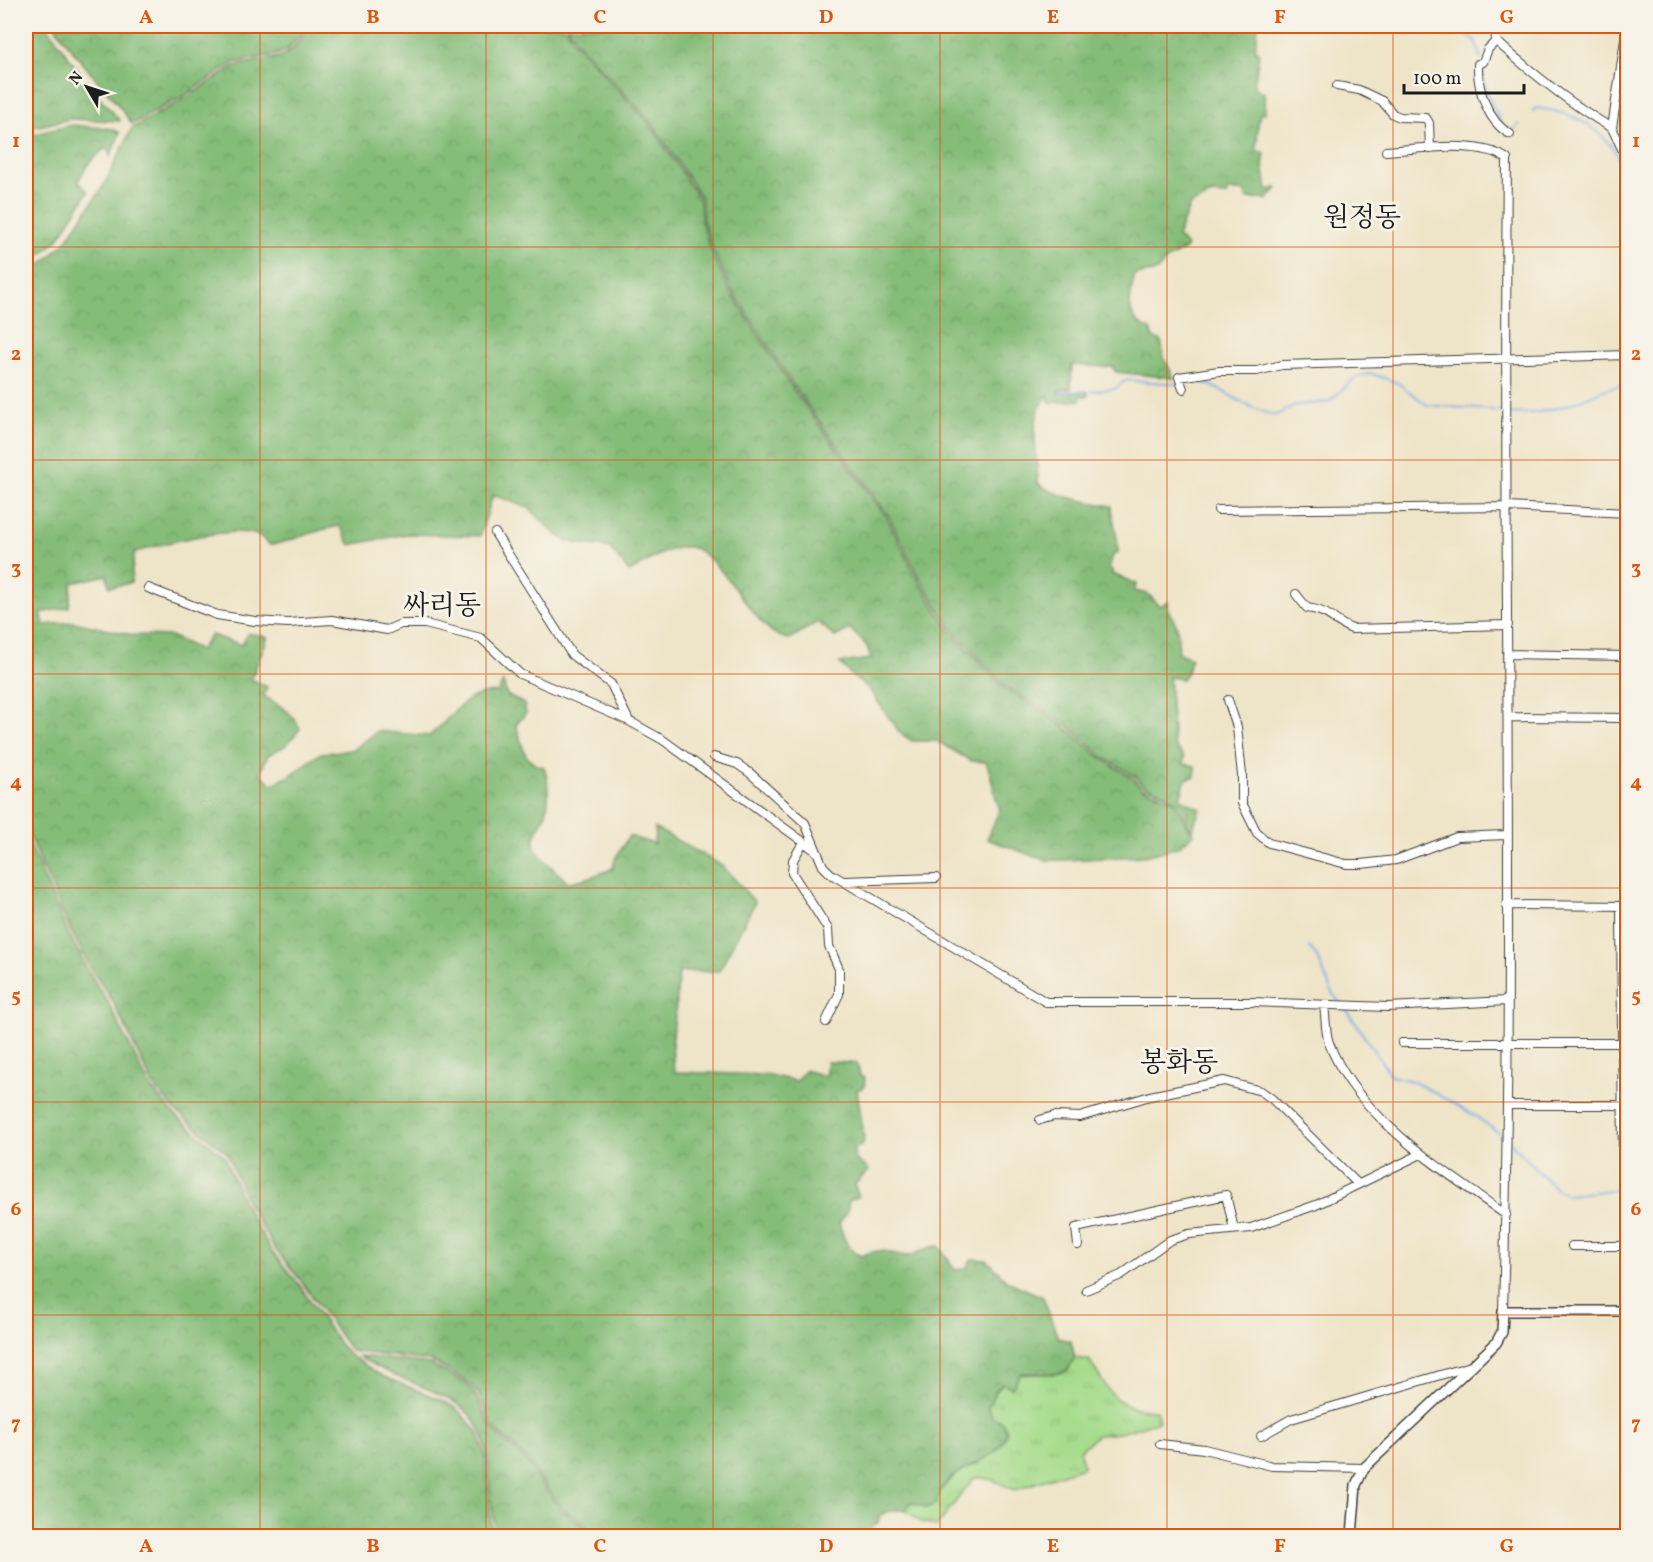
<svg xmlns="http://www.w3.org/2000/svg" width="1653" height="1562" viewBox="0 0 1653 1562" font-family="Vollkorn,'Noto Serif KR',serif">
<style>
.grass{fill:url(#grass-tufts);stroke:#617c54;stroke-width:1.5}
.forest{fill:url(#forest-crowns);stroke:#506c4a;stroke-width:1.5}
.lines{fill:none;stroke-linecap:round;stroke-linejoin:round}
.stream{stroke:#7eaee9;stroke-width:2}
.minor-casing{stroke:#3c3a36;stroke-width:10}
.tertiary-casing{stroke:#3c3a36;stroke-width:12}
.minor{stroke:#fff;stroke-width:8}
.tertiary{stroke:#fff;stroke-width:9}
.grid{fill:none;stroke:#de560d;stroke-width:1.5;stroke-opacity:0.55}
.labels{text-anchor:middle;stroke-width:6;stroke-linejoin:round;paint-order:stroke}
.quarter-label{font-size:27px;fill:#1c1c1c;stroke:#f7f3e8}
.neatline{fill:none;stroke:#de560d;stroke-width:2}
.grid-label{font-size:20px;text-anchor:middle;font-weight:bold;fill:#de560d}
</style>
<defs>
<pattern id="grass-tufts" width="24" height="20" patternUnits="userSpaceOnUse" patternTransform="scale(1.5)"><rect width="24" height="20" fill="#a6dc8c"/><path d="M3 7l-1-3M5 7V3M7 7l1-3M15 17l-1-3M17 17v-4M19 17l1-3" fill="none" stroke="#8ebc78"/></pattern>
<pattern id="forest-crowns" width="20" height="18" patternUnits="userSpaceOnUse" patternTransform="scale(1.5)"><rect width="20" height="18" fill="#84bc78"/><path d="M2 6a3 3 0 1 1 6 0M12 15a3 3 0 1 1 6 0" fill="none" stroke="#71a167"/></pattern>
</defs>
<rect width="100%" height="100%" fill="#f7f3e8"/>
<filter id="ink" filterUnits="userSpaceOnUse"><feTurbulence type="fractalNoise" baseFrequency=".0167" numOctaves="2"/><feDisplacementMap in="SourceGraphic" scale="12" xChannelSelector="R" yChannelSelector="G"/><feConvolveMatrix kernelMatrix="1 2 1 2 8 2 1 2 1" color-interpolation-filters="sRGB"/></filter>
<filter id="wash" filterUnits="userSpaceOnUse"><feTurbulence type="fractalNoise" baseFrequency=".008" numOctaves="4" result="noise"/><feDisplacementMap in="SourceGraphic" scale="24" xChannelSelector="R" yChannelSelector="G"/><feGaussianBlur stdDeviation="1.35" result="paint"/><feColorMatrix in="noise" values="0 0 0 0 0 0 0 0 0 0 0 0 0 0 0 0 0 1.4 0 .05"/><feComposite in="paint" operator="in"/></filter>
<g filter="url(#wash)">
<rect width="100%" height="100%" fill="#eee4c7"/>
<path class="grass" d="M 1075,1358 L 1089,1360 C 1110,1392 1114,1410 1156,1410 L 1159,1421 L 1120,1433 L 1097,1435 L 1080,1451 L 1083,1467 L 1015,1490 C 1001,1484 988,1475 973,1479 L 937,1526 L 921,1522 L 905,1510 L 911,1501 L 926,1507 C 942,1489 955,1470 979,1463 L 992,1417 L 988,1407 C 1007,1361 1028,1380 1067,1371 Z"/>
<path class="forest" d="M 26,26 L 47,26 L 84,79 L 120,121 L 70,119 L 26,129 Z
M 55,26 L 307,26 L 290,48 L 278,54 L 233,63 L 184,96 L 132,124 C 109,89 77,62 55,26 Z
M 310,26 L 560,26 L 566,28 L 574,42 L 650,124 L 687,180 L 700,201 L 701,219 L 711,251 L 730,291 L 793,389 L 886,516 L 917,578 L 948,628 L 1003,687 L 1066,728 L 1099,757 L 1133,778 L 1141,787 L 1172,800 L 1184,813 L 1184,822 L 1194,834 L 1178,847 L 1144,856 L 1065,860 L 1044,860 L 987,839 L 1000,809 C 992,792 993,776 986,762 L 971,761 L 937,741 L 912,741 L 900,733 L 868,688 L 853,677 L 840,663 L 871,659 L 867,646 L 850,629 L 835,637 L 818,622 L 789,639 C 774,637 766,627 756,616 C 742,599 709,548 689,547 C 668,546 647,562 629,572 L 610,548 L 566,541 L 553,532 L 529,508 L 493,495 L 480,536 L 406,534 L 350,545 L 340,526 C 316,529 294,541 270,545 C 267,542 263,538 259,536 C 235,524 159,544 134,553 L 131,583 L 109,587 L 107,575 L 72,583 L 69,607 L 41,613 L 44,625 L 73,622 L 133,635 L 171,636 L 200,650 L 211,635 L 242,645 L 248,633 L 268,637 L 251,679 L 267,687 L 264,696 C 280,706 292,711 300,729 L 285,746 L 268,755 L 260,773 L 272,784 L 288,777 L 321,753 L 352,750 L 378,731 L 429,736 C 455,715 463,692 498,692 L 503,682 L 507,695 L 524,704 L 526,713 L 516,725 C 524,746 521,762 544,767 C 549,781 549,794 547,809 C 545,820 530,838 535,848 C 540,857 560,876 568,882 C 585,880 597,876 613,868 L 615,859 L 629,836 L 654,844 L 655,828 L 723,866 L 755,902 L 719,971 L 679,972 L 672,1046 L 674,1072 L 767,1075 L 796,1081 L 805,1070 L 825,1076 L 827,1062 L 857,1063 L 860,1076 L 865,1078 L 864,1087 L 857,1090 L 864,1138 L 863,1145 L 854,1149 L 855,1159 L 869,1170 L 855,1184 L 858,1197 L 849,1201 L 847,1213 L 839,1223 C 844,1237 846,1250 861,1256 C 890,1244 885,1256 907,1256 C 918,1255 926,1246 939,1246 L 955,1270 L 966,1268 L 972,1259 L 987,1260 L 1007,1281 L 1043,1297 L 1058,1338 L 1071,1341 L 1075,1358 L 1067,1371 L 1055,1374 L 1021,1373 L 1012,1388 L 1003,1383 L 996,1390 L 988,1407 L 992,1417 L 1002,1421 L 1007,1431 C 995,1475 947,1456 936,1504 L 926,1508 L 911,1502 L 905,1510 L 892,1510 L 880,1515 L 878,1523 L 872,1526 L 871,1536 L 598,1536 L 561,1507 L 526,1458 L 493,1427 L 478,1393 L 465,1380 L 431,1361 L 351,1351 L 301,1281 L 275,1249 L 247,1202 L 227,1153 L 177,1112 L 153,1085 L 112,1000 L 91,969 L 67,923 L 26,827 L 26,278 L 64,244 L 104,185 L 132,128 L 186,98 L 234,66 L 279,57 L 292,50 Z
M 567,26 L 1258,26 L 1255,49 L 1259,54 L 1254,87 L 1264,93 L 1265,113 L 1260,113 C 1257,124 1258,138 1256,150 L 1265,153 L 1263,165 L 1267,190 L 1277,188 L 1268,199 L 1247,199 L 1244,191 L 1229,191 L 1226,195 L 1213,194 L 1190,205 L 1177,237 L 1187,246 L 1184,250 L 1167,259 L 1157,271 L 1135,275 C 1129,297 1124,321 1150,329 L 1153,338 L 1161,340 L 1164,358 L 1174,378 L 1116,372 L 1113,367 L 1072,365 L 1071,389 L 1059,390 L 1058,393 L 1088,392 L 1088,396 L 1081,396 L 1080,400 L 1050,403 L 1048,396 C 1026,417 1038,455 1038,483 C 1051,496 1093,503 1112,506 C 1112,522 1119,538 1118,553 L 1113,555 L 1109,568 L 1113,571 L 1112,574 L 1137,584 L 1134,591 L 1148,594 L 1160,606 L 1168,602 L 1169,612 L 1177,626 L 1179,653 L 1191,658 L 1189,669 L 1182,679 L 1169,677 L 1174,745 L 1184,757 L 1184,764 L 1195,766 L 1195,777 L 1186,779 L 1180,798 L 1200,809 L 1192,830 L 1186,821 L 1187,812 L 1181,805 L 1165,794 L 1143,785 L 1135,776 L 1101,756 L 1068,726 L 1004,685 L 950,626 L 919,577 L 888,515 L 795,388 L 732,290 L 713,250 L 703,219 L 702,200 L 689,179 L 652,123 L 576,41 Z
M 72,125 L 113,129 L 120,133 L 110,157 L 109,150 L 104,149 L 88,164 L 78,181 L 88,192 L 58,239 L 26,268 L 26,136 Z
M 26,836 L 64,924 L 88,971 L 108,1002 L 150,1087 L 175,1115 L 224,1156 L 244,1204 L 272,1252 L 298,1283 L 338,1342 L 348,1354 L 382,1376 L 441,1400 L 456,1408 L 478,1432 L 485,1456 L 492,1536 L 26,1536 Z
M 358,1356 L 430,1364 L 464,1382 L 475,1394 L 491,1428 L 524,1459 L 559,1508 L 594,1536 L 496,1536 C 494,1520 491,1503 490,1486 C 487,1443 485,1415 441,1395 C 413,1382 384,1373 358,1356 Z"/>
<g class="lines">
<path class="stream" d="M 1455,26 L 1475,40 L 1481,59
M 1482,68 L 1487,94 L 1500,121
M 1532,112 L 1536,108 C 1581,113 1610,133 1628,175
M 1508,129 L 1512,130 L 1520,124
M 1184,382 C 1210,374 1246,413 1277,415 L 1295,405 L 1329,402 L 1356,377 L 1370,373 L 1398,383 L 1427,405 L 1501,411
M 1091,391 L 1115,389 L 1126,380 L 1180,384
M 1060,392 L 1087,391
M 1509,413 C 1528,415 1546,411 1565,406 C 1587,399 1604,386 1628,385
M 1309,947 C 1326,964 1323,984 1340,1003
M 1346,1009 L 1391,1076 L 1412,1081 L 1435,1093 L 1477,1117 L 1504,1137
M 1509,1141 L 1555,1188 L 1567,1195 L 1628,1188"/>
</g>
</g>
<g filter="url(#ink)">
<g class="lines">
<g class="minor-casing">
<path id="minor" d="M 1495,26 L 1496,41 C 1532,73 1570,104 1612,128
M 1627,26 L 1612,128 L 1628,161
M 1496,41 L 1488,49 L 1483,62 L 1478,64 C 1477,90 1488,122 1510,134
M 1337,86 L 1359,90 L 1382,101 L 1393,114 L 1400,117 L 1426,118 L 1429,123 L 1430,149
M 1386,151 C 1419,149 1481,139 1507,159 C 1503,543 1514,927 1503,1311
M 1183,389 L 1179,377 L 1219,371 L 1257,371 L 1282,365 L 1628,355
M 1218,510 L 1508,507 L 1628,513
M 495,533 L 572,655 L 611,684 L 629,721
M 148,588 L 217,615 L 255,621 L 288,623 L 332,620 L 387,630 L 401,624 L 425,624 L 481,638 L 520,674 L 629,721 L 663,740 L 816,851
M 1296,594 L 1307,608 C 1331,611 1333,622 1352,629 L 1508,625
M 1508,654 L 1628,656
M 1228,700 L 1237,727 L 1242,775 L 1242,803 L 1257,833 L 1269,843 L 1346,864 L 1361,864 L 1396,860 L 1457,837 L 1506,835
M 1508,717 L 1628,718
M 714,757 L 737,764 L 750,773 L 805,823 L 823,866 L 831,874 L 1046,1002 L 1252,1002 L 1388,1007 L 1507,1001
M 803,843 L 793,860 L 792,873 L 828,929 L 829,946 L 839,969 L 839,994 L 826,1022
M 844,881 L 936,878
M 1506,905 L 1628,906
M 1621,906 L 1623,1158
M 1324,1006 C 1326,1018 1325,1031 1329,1043 C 1357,1118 1444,1170 1506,1215
M 1402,1043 L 1628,1043
M 1507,1105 L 1626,1105
M 1040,1120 L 1054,1116 L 1080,1117 L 1150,1096 L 1224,1081 L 1261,1091 L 1272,1099 L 1358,1184
M 1078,1245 L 1076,1228 L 1226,1195 L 1234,1229
M 1572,1246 L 1628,1246
M 1086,1290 L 1121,1275 L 1170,1240 L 1189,1234 L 1251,1228 L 1316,1205 L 1421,1154
M 1261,1436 L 1291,1419 L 1471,1366
M 1160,1444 L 1204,1449 L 1272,1466 L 1364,1468"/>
</g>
<g class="tertiary-casing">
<path id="tertiary" d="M 1352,1536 L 1356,1485 L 1364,1468 L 1496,1343 L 1502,1332 L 1503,1311 L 1628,1311"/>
</g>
<use href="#minor" class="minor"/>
<use href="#tertiary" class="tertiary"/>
</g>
</g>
<path class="grid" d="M 260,26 L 260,1536M 486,26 L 486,1536M 713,26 L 713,1536M 940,26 L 940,1536M 1167,26 L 1167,1536M 1393,26 L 1393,1536M 26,247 L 1628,247M 26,460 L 1628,460M 26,674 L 1628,674M 26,888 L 1628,888M 26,1102 L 1628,1102M 26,1315 L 1628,1315"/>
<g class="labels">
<g class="quarter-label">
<text x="1362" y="226">원정동</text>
<text x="442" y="614">싸리동</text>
<text x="1179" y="1071">봉화동</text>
</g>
</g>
<rect width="1653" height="1562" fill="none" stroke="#f7f3e8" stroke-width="66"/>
<g transform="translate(87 87) rotate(309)" stroke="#f7f3e8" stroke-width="4.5" paint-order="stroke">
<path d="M0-4.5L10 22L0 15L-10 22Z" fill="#1c1c1c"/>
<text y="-9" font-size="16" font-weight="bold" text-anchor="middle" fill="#1c1c1c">N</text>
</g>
<path d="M1404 84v9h120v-9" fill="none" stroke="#1c1c1c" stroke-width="3"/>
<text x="1413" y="84" font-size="18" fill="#1c1c1c" stroke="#f7f3e8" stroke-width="4.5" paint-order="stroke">100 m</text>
<rect x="33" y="33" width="1587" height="1496" class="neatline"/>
<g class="grid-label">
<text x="146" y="23">A</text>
<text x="373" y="23">B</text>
<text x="600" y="23">C</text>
<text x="826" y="23">D</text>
<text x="1053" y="23">E</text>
<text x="1280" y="23">F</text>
<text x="1507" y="23">G</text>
<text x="16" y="147">1</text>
<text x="1636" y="147">1</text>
<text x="16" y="360">2</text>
<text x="1636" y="360">2</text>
<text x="16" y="574">3</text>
<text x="1636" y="574">3</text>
<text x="16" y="788">4</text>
<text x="1636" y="788">4</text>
<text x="16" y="1002">5</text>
<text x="1636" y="1002">5</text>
<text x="16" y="1215">6</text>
<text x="1636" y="1215">6</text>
<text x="16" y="1429">7</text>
<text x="1636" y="1429">7</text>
<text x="146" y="1552">A</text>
<text x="373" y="1552">B</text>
<text x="600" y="1552">C</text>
<text x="826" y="1552">D</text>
<text x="1053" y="1552">E</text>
<text x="1280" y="1552">F</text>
<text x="1507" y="1552">G</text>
</g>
</svg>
